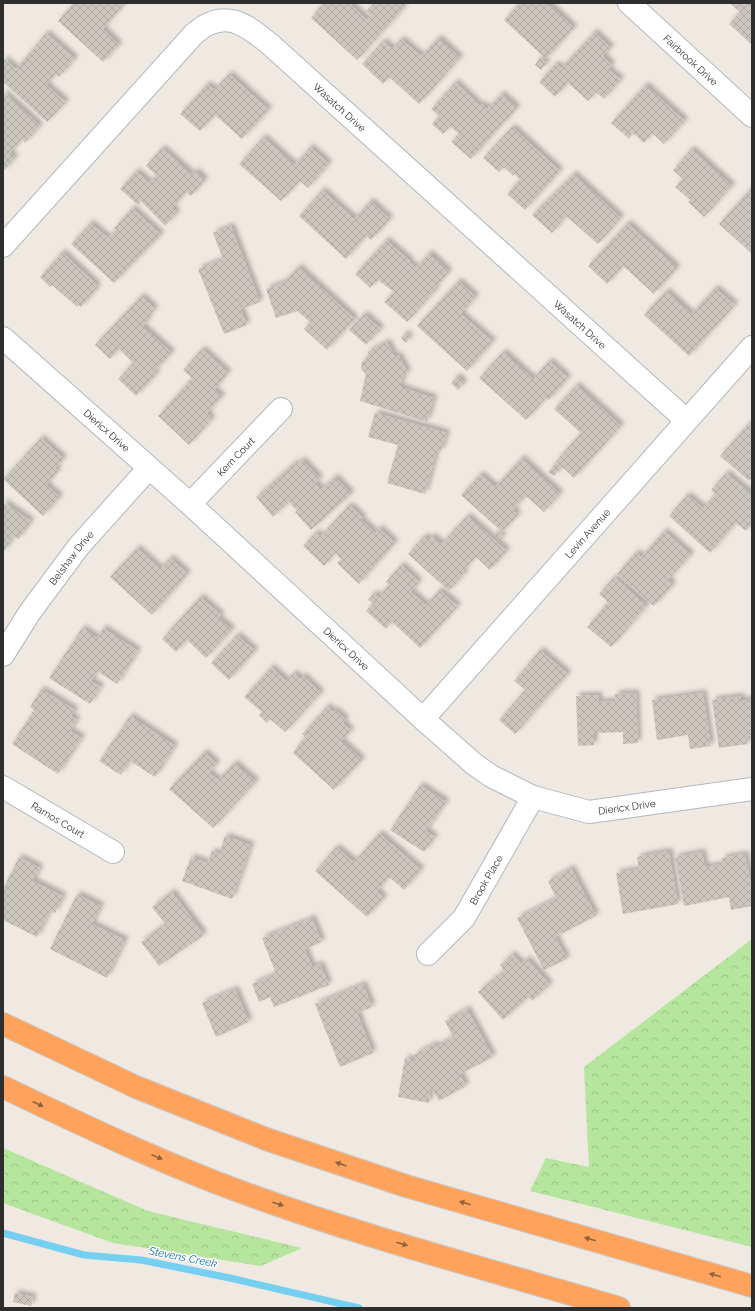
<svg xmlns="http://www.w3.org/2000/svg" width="755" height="1311" viewBox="0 0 755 1311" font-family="Raleway,sans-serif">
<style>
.forest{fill:url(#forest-crowns)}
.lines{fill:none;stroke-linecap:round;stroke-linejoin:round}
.stream{stroke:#75cff0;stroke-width:7}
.building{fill:url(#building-cross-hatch);filter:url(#shadow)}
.minor-casing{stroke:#b4b7c1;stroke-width:24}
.highway-casing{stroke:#c9c9c9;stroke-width:24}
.minor{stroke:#fff;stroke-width:22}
.highway{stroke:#ffa35c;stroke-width:22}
.oneway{fill:#8c6343}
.labels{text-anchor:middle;stroke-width:3;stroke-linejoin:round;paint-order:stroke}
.street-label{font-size:10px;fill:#2e2e2e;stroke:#fff}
.water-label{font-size:11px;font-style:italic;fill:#0d6fa3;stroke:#fff}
</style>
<defs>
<pattern id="forest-crowns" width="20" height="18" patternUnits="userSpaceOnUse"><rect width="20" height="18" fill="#b6e59e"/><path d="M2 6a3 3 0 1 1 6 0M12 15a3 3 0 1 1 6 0" fill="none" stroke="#9dc588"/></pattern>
<pattern id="building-cross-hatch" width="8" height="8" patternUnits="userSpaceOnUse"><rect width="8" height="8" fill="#cbc7bf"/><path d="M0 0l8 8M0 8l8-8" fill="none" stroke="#afaba4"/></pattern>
<filter id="shadow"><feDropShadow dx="3.5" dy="-3.5" stdDeviation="2" flood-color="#0004"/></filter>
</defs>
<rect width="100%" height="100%" fill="#efe9e1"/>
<path class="forest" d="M 752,939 L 752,1247 L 530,1191 L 546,1158 L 589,1167 L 584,1067 Z
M 3,1148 L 148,1211 L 302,1248 L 261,1266 L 113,1243 L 3,1203 Z"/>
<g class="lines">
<path class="stream" d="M 3,1233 L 84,1255 L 141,1260 L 230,1278 L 359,1308"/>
</g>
<path class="building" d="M 74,3 L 125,3 L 103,29 L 119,45 L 103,62 L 58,21 Z
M 324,3 L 349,3 L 367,20 L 371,15 L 366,11 L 374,3 L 399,3 L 404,8 L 357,60 L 311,18 Z
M 519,3 L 547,3 L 574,28 L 546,59 L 504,20 Z
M 730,3 L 752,3 L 752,45 L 729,24 L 740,12 Z
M 594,32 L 611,48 L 603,56 L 612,65 L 608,69 L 621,80 L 604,99 L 596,92 L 588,101 L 568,83 L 555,97 L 539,82 L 555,64 L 561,68 Z
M 46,33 L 75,59 L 59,77 L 56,74 L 46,85 L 66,102 L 47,122 L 3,82 L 3,58 L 16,69 Z
M 438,38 L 460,58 L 419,104 L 389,77 L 383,84 L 362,64 L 383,41 L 392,49 L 401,39 L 421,56 Z
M 540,58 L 547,63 L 541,70 L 535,65 Z
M 229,74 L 269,110 L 242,139 L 215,115 L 200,131 L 180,114 L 207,84 L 214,90 Z
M 455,82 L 480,106 L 482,104 L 487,109 L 501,94 L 517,108 L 471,159 L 451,142 L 459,134 L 450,126 L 443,134 L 432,124 L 439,116 L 431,109 Z
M 645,85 L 685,121 L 664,144 L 652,133 L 644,143 L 633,133 L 629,139 L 611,123 Z
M 3,92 L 40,126 L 25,143 L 22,139 L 10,153 L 15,158 L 3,172 Z
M 512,127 L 560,171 L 525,210 L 507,194 L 520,179 L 514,174 L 513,176 L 504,167 L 499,172 L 483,158 Z
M 263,137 L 294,165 L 310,147 L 329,164 L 308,188 L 300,181 L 281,201 L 239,164 Z
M 162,148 L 192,175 L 195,171 L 205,180 L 191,196 L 186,192 L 172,208 L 177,213 L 165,226 L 141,201 L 138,205 L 120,189 L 136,171 L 149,183 L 156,175 L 146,166 Z
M 691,149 L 732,186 L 704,217 L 688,202 L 690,200 L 675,187 L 683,179 L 673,170 Z
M 573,174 L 621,218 L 598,244 L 566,216 L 552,233 L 532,215 Z
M 752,187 L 752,254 L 719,224 Z
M 322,190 L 354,219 L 370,201 L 390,219 L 371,240 L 366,236 L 346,259 L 299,216 Z
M 132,208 L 161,235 L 114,283 L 71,244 L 90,223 L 108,238 L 116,229 L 114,228 Z
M 627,223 L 677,268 L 654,294 L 623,266 L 607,284 L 588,266 Z
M 231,226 L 260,302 L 242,309 L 238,298 L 236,298 L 247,325 L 224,334 L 198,269 L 223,259 L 213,233 Z
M 386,240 L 410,261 L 409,262 L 416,268 L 429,253 L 449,272 L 435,288 L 436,290 L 407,322 L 384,302 L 394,292 L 378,280 L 370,288 L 355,274 Z
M 62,252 L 97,285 L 95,287 L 97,289 L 81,307 L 78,305 L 77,307 L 52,285 L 50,287 L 40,277 Z
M 298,267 L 355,319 L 327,350 L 304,329 L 310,322 L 297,311 L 276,318 L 266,289 L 284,282 Z
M 458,281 L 476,297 L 461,314 L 493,342 L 467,371 L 417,326 Z
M 715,288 L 735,305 L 689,356 L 644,315 L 666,291 L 691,314 Z
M 141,296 L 155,309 L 147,318 L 149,320 L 142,326 L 172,353 L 154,372 L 157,374 L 136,396 L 118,379 L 133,363 L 119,349 L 110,359 L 95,345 Z
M 364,314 L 381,329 L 366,345 L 349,330 Z
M 405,333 L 410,338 L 406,343 L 401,338 Z
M 387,342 L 395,357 L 398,355 L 408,373 L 404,375 L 400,387 L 434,398 L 427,422 L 360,401 L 366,374 L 361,369 L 362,362 L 366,359 L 369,351 Z
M 202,349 L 228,373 L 214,390 L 222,397 L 207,413 L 212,419 L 189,445 L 158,416 L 192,378 L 183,370 Z
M 503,352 L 533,379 L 549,361 L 568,378 L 549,400 L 546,398 L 526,420 L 479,378 Z
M 457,376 L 464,383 L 458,390 L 451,383 Z
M 576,385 L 621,426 L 574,478 L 556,461 L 581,433 L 554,409 Z
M 375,413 L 447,433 L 441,451 L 437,450 L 425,494 L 387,483 L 398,445 L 368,437 Z
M 748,424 L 752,427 L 752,478 L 749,481 L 720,456 Z
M 41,438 L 64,459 L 55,468 L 58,471 L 46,485 L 60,497 L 43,516 L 3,479 Z
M 521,458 L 560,494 L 544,512 L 526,496 L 513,510 L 518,515 L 502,532 L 461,495 L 480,474 L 495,487 Z
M 302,460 L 320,479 L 315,483 L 321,489 L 335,477 L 351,494 L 311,530 L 295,512 L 297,511 L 289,502 L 273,517 L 256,497 L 294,463 L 296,465 Z
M 556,463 L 562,467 L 554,476 L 548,472 Z
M 726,473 L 752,495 L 752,524 L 746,531 L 736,523 L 710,553 L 669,516 L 687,495 L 703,508 L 715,494 L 711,490 Z
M 3,502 L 31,521 L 19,539 L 14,536 L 3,553 Z
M 349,505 L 363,518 L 361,520 L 375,533 L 379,528 L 395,543 L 359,584 L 337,563 L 341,559 L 335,553 L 324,566 L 303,546 L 316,532 L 320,537 Z
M 467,516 L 507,551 L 490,570 L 476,557 L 463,571 L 465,573 L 449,591 L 408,554 L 424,536 L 428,540 L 432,536 L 441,544 Z
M 497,531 L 503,537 L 500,541 L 494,535 Z
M 664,531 L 691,555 L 668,580 L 673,585 L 654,606 L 617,574 L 636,552 L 641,557 Z
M 137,548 L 160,569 L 170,558 L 188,574 L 152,615 L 110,577 Z
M 401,565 L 419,582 L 411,592 L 426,605 L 439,590 L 458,606 L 420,648 L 392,622 L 386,629 L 366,611 L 373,603 L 368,600 L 374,593 L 378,597 L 389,585 L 386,582 Z
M 614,577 L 647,606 L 611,647 L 587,627 L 608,602 L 599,594 Z
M 200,597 L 221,615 L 218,618 L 232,630 L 206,658 L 187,640 L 176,652 L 162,639 Z
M 82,628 L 97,638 L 103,628 L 138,651 L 117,684 L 97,671 L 91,681 L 101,687 L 90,704 L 49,678 Z
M 237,635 L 255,651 L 229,680 L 211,663 Z
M 540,650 L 568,674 L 515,734 L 499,720 L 525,690 L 514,681 Z
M 271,667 L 286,681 L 294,673 L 300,679 L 303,676 L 321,693 L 285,732 L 270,719 L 267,723 L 259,715 L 262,712 L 244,697 Z
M 41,689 L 75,710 L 71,716 L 77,720 L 70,731 L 82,738 L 58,774 L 12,744 L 34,710 L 30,707 Z
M 636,693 L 638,743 L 623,744 L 623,732 L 594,733 L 594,745 L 578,746 L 576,696 L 599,695 L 599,702 L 616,701 L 615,694 Z
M 703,693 L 711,746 L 690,749 L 688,735 L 657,740 L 652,700 Z
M 741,696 L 741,701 L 752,699 L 752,735 L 747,736 L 748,744 L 719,748 L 712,700 Z
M 327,706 L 333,712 L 335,710 L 346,720 L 343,723 L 351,731 L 341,741 L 362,760 L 334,790 L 293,753 L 305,736 L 302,734 Z
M 130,716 L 175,746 L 155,777 L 130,761 L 121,775 L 99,761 Z
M 204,752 L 217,764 L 209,773 L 218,780 L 234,763 L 256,782 L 213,828 L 169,789 Z
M 420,785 L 446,802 L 426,831 L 435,837 L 424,852 L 390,830 Z
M 379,833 L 421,870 L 404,890 L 389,877 L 377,891 L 384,898 L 367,917 L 315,871 L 336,847 L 354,862 Z
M 225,836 L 251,845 L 232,899 L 182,881 L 191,857 L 207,863 L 212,851 L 219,854 Z
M 669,851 L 678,904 L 623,914 L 616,873 L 639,869 L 637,857 Z
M 702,852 L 705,867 L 723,864 L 722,858 L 745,854 L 752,890 L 752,906 L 731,910 L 729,897 L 684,906 L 675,857 Z
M 19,857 L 40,868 L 33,881 L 63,896 L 55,913 L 50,911 L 37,937 L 3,920 L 3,889 Z
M 571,868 L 596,916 L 555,937 L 567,959 L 544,970 L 517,918 L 556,898 L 548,881 Z
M 172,892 L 204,935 L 159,966 L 141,942 L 165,924 L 152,907 Z
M 77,894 L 101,906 L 92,924 L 125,940 L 107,978 L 50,949 Z
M 312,918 L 322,942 L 305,949 L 312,967 L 320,964 L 329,985 L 274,1007 L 270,997 L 259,1002 L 252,984 L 276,974 L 262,938 Z
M 512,954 L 521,964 L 527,959 L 550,985 L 532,1001 L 529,997 L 503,1020 L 478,992 L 504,970 L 500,965 Z
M 363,984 L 372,1007 L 357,1013 L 373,1053 L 340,1067 L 315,1004 Z
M 235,989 L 249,1022 L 216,1037 L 202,1003 Z
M 467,1009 L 493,1057 L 460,1074 L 466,1086 L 439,1101 L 431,1087 L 429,1103 L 398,1097 L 405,1058 L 417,1061 L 414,1055 L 434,1044 L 436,1047 L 453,1037 L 445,1021 Z
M 15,1293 L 33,1297 L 31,1306 L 13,1302 Z"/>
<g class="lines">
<g class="minor-casing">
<g id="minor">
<path id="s1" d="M 629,3 L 752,116"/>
<path id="s2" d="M 3,246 L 194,34 C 224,7 246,24 272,46 L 686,420"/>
<path id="s3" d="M 3,338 L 190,504 L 423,719 L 474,764 L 491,776 L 533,797 L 589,812 L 752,789"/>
<path id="s4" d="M 190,504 L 281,409"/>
<path id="s5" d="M 3,655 L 30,612 L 79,546 L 149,468"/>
<path id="s6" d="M 423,719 L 752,347"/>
<path id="s7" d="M 3,787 L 113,852"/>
<path id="s8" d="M 428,954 L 464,918 L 533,797"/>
</g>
</g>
<g class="highway-casing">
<path id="highway" d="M 3,1024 L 136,1087 L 266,1139 L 406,1186 L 752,1286
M 3,1087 C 82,1125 162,1163 244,1193 C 367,1238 494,1271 619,1308"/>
</g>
<use href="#minor" class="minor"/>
<use href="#highway" class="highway"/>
</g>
<defs><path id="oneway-solid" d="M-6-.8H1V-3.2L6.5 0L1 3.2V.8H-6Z"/></defs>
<g class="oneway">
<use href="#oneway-solid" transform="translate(38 1104) rotate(25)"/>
<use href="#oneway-solid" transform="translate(157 1157) rotate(22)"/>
<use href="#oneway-solid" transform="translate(341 1164) rotate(-161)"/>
<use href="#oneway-solid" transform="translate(465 1203) rotate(-164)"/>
<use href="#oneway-solid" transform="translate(278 1204) rotate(18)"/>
<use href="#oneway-solid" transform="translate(590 1239) rotate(-164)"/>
<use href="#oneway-solid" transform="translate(402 1244) rotate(16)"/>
<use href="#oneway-solid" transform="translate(715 1275) rotate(-164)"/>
</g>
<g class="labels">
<g class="street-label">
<text dy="4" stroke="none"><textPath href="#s1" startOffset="84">Fairbrook Drive</textPath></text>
<text dy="4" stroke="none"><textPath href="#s2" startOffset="466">Wasatch Drive</textPath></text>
<text dy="4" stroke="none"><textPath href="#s2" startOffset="790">Wasatch Drive</textPath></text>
<text dy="4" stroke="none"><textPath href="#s3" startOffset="139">Diericx Drive</textPath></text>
<text dy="4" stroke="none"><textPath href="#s4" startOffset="66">Kern Court</textPath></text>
<text dy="4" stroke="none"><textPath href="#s6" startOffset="248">Levin Avenue</textPath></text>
<text dy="4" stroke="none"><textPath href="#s5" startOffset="119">Belshaw Drive</textPath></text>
<text dy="4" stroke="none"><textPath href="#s3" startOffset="463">Diericx Drive</textPath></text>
<text dy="4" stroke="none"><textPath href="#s3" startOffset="799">Diericx Drive</textPath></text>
<text dy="4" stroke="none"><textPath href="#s7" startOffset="64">Ramos Court</textPath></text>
<text dy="4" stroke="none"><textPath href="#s8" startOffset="95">Brook Place</textPath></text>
</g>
<g class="water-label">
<text transform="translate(183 1257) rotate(11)" y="4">Stevens Creek</text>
</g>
</g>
<rect width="755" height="1311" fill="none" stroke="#2e2e2e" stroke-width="8"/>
</svg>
